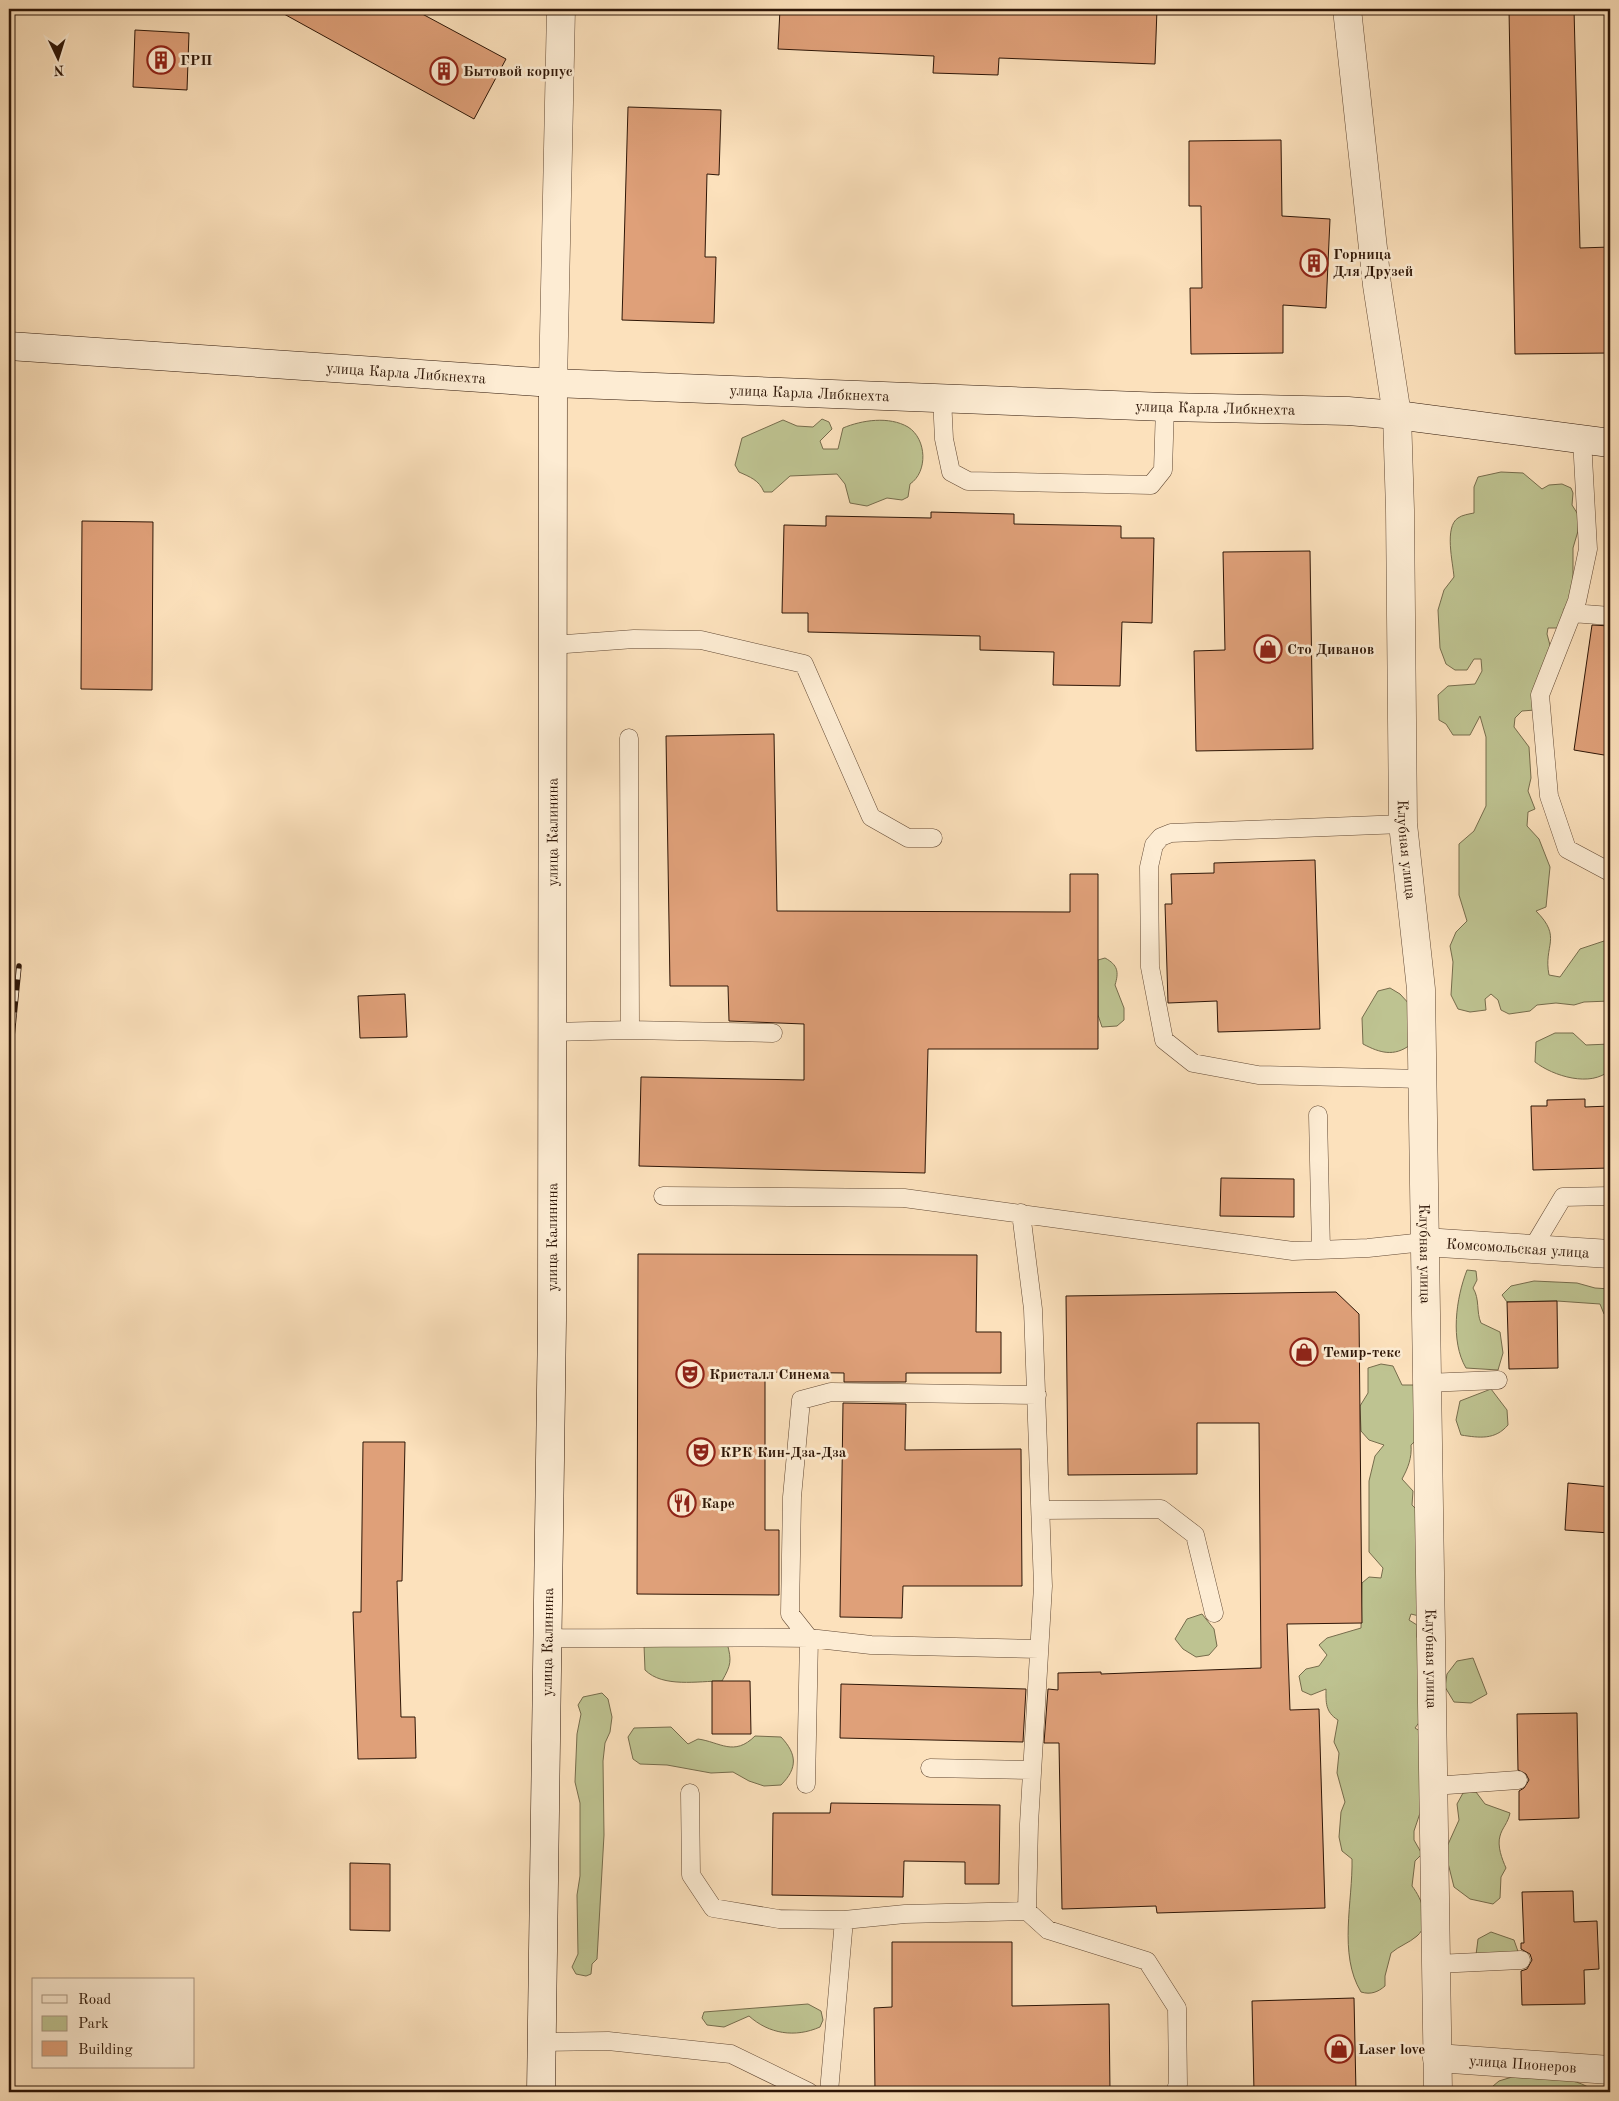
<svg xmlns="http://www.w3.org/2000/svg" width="1619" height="2101" viewBox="0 0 1619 2101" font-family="'Old Standard TT',serif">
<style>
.green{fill:#bec391;stroke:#766c4c}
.building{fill:#dfa079;stroke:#2e1607}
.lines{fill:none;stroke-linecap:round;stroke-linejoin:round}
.lane-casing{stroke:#624934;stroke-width:19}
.street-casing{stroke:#624934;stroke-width:29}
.secondary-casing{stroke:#2e1607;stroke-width:29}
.lane{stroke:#fdecd3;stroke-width:18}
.street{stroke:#fdecd3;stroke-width:28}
.secondary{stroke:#fdecd3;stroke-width:28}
.rail-casing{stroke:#2e1607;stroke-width:5.5}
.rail{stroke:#fdecd3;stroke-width:4;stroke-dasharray:11;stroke-linecap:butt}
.labels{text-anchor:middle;stroke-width:5;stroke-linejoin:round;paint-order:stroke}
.poi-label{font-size:15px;font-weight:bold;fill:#2e1607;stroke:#fdecd3;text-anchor:start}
.street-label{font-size:15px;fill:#2e1607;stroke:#fdecd3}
</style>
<rect width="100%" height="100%" fill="#fce1bc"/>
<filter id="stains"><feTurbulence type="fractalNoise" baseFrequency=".004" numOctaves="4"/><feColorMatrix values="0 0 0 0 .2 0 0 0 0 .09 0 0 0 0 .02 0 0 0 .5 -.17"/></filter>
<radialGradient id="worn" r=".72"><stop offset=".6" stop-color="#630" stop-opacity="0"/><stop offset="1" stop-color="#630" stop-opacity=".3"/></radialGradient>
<path class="green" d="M 822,419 L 829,422 L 832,429 L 820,441 L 823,449 L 838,449 L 843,428 C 862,420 889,416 908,427 C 927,439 928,472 910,484 L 908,497 L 902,500 L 887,498 L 867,506 L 850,503 L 845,484 L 837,474 L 790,476 L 772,492 L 764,492 C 759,480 750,477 739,472 L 735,465 L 742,438 L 783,420 L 797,426 L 813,427 Z
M 1501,472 L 1523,473 L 1542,489 L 1549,485 L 1562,484 L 1571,488 L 1573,493 L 1572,505 L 1579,516 L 1578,531 L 1573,548 L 1573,590 L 1560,628 L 1548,628 L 1547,634 L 1554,660 L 1535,710 L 1522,711 L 1515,718 L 1514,727 L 1529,747 L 1531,778 L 1528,791 L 1535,809 L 1528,812 L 1527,826 L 1539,839 L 1550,867 L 1546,907 L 1536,911 C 1563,938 1543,945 1549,975 L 1560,977 L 1580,949 L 1610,939 L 1610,1001 L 1584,1002 L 1574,1005 L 1556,1003 L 1537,1005 L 1530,1011 L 1509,1014 L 1501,1010 L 1498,1000 L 1491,994 L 1485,999 L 1486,1010 L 1470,1012 L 1458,1009 L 1451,995 L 1453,962 L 1450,946 L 1456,932 L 1467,921 L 1459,895 L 1459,844 L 1474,831 L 1486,806 L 1486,737 L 1480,716 L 1470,735 L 1453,735 L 1446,724 L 1439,720 L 1438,695 L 1448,686 L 1475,684 L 1482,671 L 1481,659 L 1474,659 L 1467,670 L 1455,670 L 1446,664 L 1440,648 L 1438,610 L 1444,590 L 1454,577 C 1453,563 1444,527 1458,518 C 1462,515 1469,514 1474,513 L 1474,487 L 1478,477 Z
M 1105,958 C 1118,965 1119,972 1115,985 L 1124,1008 L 1124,1020 L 1117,1026 L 1102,1027 L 1098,1015 L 1098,960 Z
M 1390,988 L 1400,994 L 1412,1007 L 1410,1045 C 1394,1057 1380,1053 1363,1044 L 1362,1018 L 1378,991 Z
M 1555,1033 L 1573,1033 L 1586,1045 L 1610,1044 L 1610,1070 C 1591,1088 1553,1076 1535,1062 L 1536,1042 Z
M 1467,1270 L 1476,1271 L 1477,1280 L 1473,1288 C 1480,1299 1476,1312 1481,1323 L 1500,1332 L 1503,1353 L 1498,1370 L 1466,1368 C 1450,1341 1456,1298 1467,1270 Z
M 1534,1281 L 1577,1283 L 1595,1288 L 1610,1289 L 1610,1316 L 1604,1314 L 1600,1304 L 1557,1301 L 1507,1302 L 1502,1295 L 1511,1286 Z
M 1381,1364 L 1393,1366 L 1402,1385 L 1419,1385 L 1427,1430 L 1411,1445 C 1412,1458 1408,1468 1402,1479 L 1413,1491 L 1412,1505 L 1417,1510 L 1419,1616 L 1411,1614 L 1409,1620 L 1417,1625 L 1417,1637 L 1424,1653 L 1432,1705 L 1415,1728 L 1423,1733 L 1420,1813 L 1414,1831 L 1414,1840 L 1422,1854 L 1415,1861 L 1412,1886 C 1422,1899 1432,1923 1417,1936 C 1409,1943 1399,1946 1391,1953 L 1385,1976 L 1385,1986 C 1378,1992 1371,1995 1361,1992 C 1338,1954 1353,1901 1352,1859 L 1342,1851 L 1339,1837 L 1341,1812 L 1345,1802 L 1337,1773 L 1339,1753 L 1334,1742 L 1338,1720 C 1325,1712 1326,1702 1326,1689 L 1311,1695 L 1302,1691 L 1299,1676 L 1306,1669 L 1319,1666 L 1327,1655 L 1319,1645 L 1327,1638 L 1361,1628 L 1362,1583 L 1369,1577 L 1381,1578 L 1383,1568 L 1369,1552 L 1369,1481 L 1375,1456 L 1384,1445 L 1369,1440 L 1361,1431 L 1360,1406 L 1368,1393 L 1368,1368 Z
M 1491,1389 L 1507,1410 L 1508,1425 C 1495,1440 1480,1438 1461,1435 L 1456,1420 L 1460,1401 Z
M 1202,1614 L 1214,1629 L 1217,1646 L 1209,1655 L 1196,1657 L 1183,1649 L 1175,1639 L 1187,1619 Z
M 727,1643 C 732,1661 731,1665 722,1681 C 698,1681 663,1688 645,1670 L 644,1645 Z
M 1473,1658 L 1487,1694 L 1471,1703 L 1454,1702 L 1445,1687 L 1447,1674 L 1457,1661 Z
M 602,1693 L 608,1699 L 612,1717 L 610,1732 L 605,1743 L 603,1761 L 604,1835 L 597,1959 L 592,1964 L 591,1974 L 586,1976 L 576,1974 L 572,1967 L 578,1954 L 577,1895 L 580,1876 L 580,1803 L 575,1782 L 577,1734 L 581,1714 L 578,1705 L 583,1697 Z
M 671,1727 L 688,1744 L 698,1739 C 720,1742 734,1757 755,1736 L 781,1737 C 797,1754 798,1768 781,1785 L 764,1786 L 749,1781 L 733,1772 L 711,1773 L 667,1765 L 640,1764 L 633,1759 L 628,1737 L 634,1728 Z
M 1476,1792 L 1485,1804 L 1510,1813 C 1508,1823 1502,1828 1500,1836 C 1497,1846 1502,1859 1506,1868 L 1501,1877 L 1500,1898 L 1493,1904 L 1470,1899 L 1454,1887 L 1445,1851 L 1459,1820 L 1457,1804 L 1463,1793 Z
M 1491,1932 L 1514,1940 L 1521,1960 L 1476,1955 L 1478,1939 Z
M 808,2004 L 821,2011 L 823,2020 L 820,2027 C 795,2038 769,2034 749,2016 L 724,2027 L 707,2025 L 702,2018 L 704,2012 Z
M 1512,2077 C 1538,2078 1574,2074 1595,2092 L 1486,2092 L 1499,2081 Z"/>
<path class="building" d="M 275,9 L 413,9 L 506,59 L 474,119 Z
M 780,9 L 1157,9 L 1155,64 L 999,58 L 998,75 L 933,73 L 934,56 L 778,49 Z
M 1509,9 L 1574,9 L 1580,248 L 1610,247 L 1610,353 L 1515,354 Z
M 135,30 L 189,33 L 187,90 L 133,87 Z
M 628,107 L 721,110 L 719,175 L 707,174 L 705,257 L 716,257 L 714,323 L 622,320 Z
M 1281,140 L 1282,216 L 1330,219 L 1326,308 L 1283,305 L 1283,353 L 1191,354 L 1190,288 L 1202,288 L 1201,206 L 1189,206 L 1189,141 Z
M 931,512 L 1014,514 L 1014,524 L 1121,526 L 1121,538 L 1154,538 L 1152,623 L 1122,622 L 1120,686 L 1053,685 L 1054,652 L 980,650 L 980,636 L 808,632 L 808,613 L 782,613 L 784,525 L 826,526 L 826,516 L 931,518 Z
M 82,521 L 153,522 L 152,690 L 81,689 Z
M 1310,551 L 1313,749 L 1196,751 L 1194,651 L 1225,650 L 1223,552 Z
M 1592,625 L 1610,626 L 1610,756 L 1574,750 Z
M 774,734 L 777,911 L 1070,912 L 1070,874 L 1098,874 L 1098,1049 L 928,1049 L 925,1173 L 639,1166 L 641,1077 L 804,1080 L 804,1024 L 729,1021 L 728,986 L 670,986 L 666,736 Z
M 1315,860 L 1320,1029 L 1218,1032 L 1217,1001 L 1168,1003 L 1165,904 L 1172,904 L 1171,874 L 1214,873 L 1214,863 Z
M 405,994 L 407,1037 L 360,1038 L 358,996 Z
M 1585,1099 L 1585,1107 L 1610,1106 L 1610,1168 L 1533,1170 L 1531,1106 L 1547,1106 L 1547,1100 Z
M 1221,1178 L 1294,1179 L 1294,1217 L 1220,1216 Z
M 638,1254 L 977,1255 L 976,1332 L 1001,1332 L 1001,1373 L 906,1373 L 906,1382 L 844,1382 L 844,1373 L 765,1372 L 765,1530 L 779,1530 L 779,1595 L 637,1594 Z
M 1336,1292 L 1359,1314 L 1362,1623 L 1287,1624 L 1290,1710 L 1319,1709 L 1325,1908 L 1157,1913 L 1156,1906 L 1062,1909 L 1059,1743 L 1044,1743 L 1048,1689 L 1058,1690 L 1058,1673 L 1101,1672 L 1101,1674 L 1261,1668 L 1259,1423 L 1197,1423 L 1197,1474 L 1068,1475 L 1066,1296 Z
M 1557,1301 L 1558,1368 L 1509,1369 L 1507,1302 Z
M 843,1403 L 906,1404 L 905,1450 L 1021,1449 L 1022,1586 L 903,1586 L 902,1618 L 840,1617 Z
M 363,1442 L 405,1442 L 402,1581 L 397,1581 L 401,1717 L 415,1717 L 416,1758 L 358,1759 L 353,1612 L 361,1612 Z
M 1568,1483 L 1610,1487 L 1610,1533 L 1565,1530 Z
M 712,1681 L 750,1681 L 751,1734 L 712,1734 Z
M 841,1684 L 1026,1689 L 1023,1742 L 840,1738 Z
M 1577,1713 L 1579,1818 L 1519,1820 L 1519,1791 L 1524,1788 L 1529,1780 L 1526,1774 L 1518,1770 L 1517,1714 Z
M 831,1803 L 1000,1805 L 999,1884 L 965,1884 L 965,1862 L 904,1861 L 903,1897 L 772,1895 L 773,1813 L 830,1813 Z
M 350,1863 L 390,1864 L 390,1931 L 350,1930 Z
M 1573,1891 L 1574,1922 L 1597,1921 L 1599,1969 L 1584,1970 L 1585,2004 L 1522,2005 L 1521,1971 L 1527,1969 L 1532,1960 L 1530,1954 L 1521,1949 L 1521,1943 L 1524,1943 L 1522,1892 Z
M 892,1942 L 1012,1942 L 1012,2006 L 1109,2004 L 1110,2092 L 875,2092 L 874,2008 L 892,2007 Z
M 1354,1998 L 1356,2092 L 1254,2092 L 1252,2001 Z"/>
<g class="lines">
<g class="lane-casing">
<path id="lane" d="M 942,398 L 944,439 L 951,472 L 968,481 L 1151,485 L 1163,470 L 1165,407
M 1582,439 L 1588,549 L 1577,601 L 1540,695 L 1549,796 L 1567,849 L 1610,872
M 1572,613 L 1610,616
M 552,645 L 634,639 L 701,640 L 804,664 L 871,817 L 908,838 L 933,838
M 1403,824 L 1171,833 L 1161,837 L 1154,845 L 1149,867 L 1150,967 L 1164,1040 L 1193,1063 L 1258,1075 L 1422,1079
M 630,1030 L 773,1033
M 552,1032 L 630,1030 L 629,738
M 1318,1115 L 1321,1250
M 663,1196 L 904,1198 L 1293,1251 L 1368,1248 L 1424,1242
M 1021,1213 L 1033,1309 L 1043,1586 L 1029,1824 L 1027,1911 L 1048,1930 L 1147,1961 L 1177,2008 L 1178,2084 L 1175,2092
M 1532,1249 L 1563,1197 L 1610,1196
M 1426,1383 L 1498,1380
M 1037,1395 L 831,1392 L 801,1400 L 792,1497 L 790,1614 L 809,1638 L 871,1645 L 1039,1649
M 1041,1510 L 1161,1509 L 1195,1535 L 1214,1613
M 547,1638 C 635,1639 722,1636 809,1638 L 806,1784
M 930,1768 L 1032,1770
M 1433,1786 L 1518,1780
M 690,1793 L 691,1875 L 713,1908 L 779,1919 L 844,1920
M 1436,1964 L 1521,1960
M 541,2042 L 608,2041 L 731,2054 L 809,2092
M 829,2092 L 844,1920 L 905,1914 L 1027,1911"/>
</g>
<g class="street-casing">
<g id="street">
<path id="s1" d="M 1347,9 L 1377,285 L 1397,415 L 1400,510 L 1403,824 L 1421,989 L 1438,2092"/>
<path d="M 553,383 L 561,9"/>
<path id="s2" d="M 1424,1242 L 1610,1254"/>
<path id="s3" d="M 1437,2058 L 1610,2070"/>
</g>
</g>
<g class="secondary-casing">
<g id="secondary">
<path id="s4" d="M 9,346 L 553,383 L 1165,407 L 1348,411 L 1397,415 L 1610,443"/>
<path id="s5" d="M 541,2092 L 552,1320 L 553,383"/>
</g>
</g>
<use href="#lane" class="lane"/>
<use href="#street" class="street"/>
<use href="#secondary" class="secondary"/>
<g class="rail-casing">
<path id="rail" d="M 9,1067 L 19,966"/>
</g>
<use href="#rail" class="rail"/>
</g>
<defs>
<g id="building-ring" transform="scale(1.4375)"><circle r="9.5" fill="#fdecd3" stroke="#8f2418" stroke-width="1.5"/><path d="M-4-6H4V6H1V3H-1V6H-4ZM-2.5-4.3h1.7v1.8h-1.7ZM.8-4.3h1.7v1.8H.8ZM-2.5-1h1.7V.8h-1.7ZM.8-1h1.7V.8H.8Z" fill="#8f2418"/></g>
<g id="shop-ring" transform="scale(1.4375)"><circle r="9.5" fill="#fdecd3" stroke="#8f2418" stroke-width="1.5"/><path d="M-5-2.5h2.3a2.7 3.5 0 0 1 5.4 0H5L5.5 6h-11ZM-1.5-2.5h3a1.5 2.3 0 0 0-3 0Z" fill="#8f2418"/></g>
<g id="theatre-ring" transform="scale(1.4375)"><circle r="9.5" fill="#fdecd3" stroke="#8f2418" stroke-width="1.5"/><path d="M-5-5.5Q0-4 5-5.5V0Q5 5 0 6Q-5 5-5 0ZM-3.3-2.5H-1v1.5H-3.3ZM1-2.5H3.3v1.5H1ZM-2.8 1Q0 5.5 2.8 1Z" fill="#8f2418"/></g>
<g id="restaurant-ring" transform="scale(1.4375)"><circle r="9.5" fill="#fdecd3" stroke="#8f2418" stroke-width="1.5"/><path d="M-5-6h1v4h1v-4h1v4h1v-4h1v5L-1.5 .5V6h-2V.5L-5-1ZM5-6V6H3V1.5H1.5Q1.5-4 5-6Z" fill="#8f2418"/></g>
</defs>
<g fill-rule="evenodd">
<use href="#building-ring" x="161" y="60"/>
<use href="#building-ring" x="444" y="71"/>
<use href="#building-ring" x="1314" y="263"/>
<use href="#shop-ring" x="1268" y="649"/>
<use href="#shop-ring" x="1304" y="1352"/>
<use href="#theatre-ring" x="690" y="1374"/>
<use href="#theatre-ring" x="701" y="1452"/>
<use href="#restaurant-ring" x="682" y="1503"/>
<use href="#shop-ring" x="1339" y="2049"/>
</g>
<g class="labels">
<g class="poi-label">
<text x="180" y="65">ГРП</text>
<text x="463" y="76">Бытовой корпус</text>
<text x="1333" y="259">Горница<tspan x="1333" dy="17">Для Друзей</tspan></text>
<text x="1287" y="654">Сто Диванов</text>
<text x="1323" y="1357">Темир-текс</text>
<text x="709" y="1379">Кристалл Синема</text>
<text x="720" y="1457">КРК Кин-Дза-Дза</text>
<text x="701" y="1508">Каре</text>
<text x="1358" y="2054">Laser love</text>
</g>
<g class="street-label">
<text dy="5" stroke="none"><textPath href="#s4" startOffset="398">улица Карла Либкнехта</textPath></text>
<text dy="5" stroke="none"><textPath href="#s4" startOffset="802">улица Карла Либкнехта</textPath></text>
<text dy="5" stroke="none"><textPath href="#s4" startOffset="1208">улица Карла Либкнехта</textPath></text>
<text dy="5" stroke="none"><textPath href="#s5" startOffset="1260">улица Калинина</textPath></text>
<text dy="5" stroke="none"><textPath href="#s1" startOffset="844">Клубная улица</textPath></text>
<text dy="5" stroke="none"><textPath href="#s5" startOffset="855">улица Калинина</textPath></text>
<text dy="5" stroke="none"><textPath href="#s2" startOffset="94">Комсомольская улица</textPath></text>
<text dy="5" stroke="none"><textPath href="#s1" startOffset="1249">Клубная улица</textPath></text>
<text dy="5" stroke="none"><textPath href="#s5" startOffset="450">улица Калинина</textPath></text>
<text dy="5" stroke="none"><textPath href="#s1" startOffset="1654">Клубная улица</textPath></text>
<text dy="5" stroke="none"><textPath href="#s3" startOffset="86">улица Пионеров</textPath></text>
</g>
</g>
<rect width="1619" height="2101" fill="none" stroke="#fce1bc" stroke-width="30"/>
<rect x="10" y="10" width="1599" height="2081" fill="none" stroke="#2e1607" stroke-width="2.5"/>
<rect x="15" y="15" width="1589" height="2071" fill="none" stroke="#2e1607"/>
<rect x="32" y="1978" width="162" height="90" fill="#fdecd3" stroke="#aa9681"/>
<rect x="42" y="1995" width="25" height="8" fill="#fdecd3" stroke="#aa9681"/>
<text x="78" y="2004" font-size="15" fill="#2e1607">Road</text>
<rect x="42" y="2016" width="25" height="15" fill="#bec391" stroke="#aa9681"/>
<text x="78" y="2028" font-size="15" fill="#2e1607">Park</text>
<rect x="42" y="2041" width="25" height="15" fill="#dfa079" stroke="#aa9681"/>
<text x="78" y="2054" font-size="15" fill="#2e1607">Building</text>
<g transform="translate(58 58) rotate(176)" stroke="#fdecd3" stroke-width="4" paint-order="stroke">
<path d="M0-4L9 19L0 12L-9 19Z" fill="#2e1607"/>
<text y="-8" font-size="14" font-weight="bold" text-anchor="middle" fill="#2e1607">N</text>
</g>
<rect width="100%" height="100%" filter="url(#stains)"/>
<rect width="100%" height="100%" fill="url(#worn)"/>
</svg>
